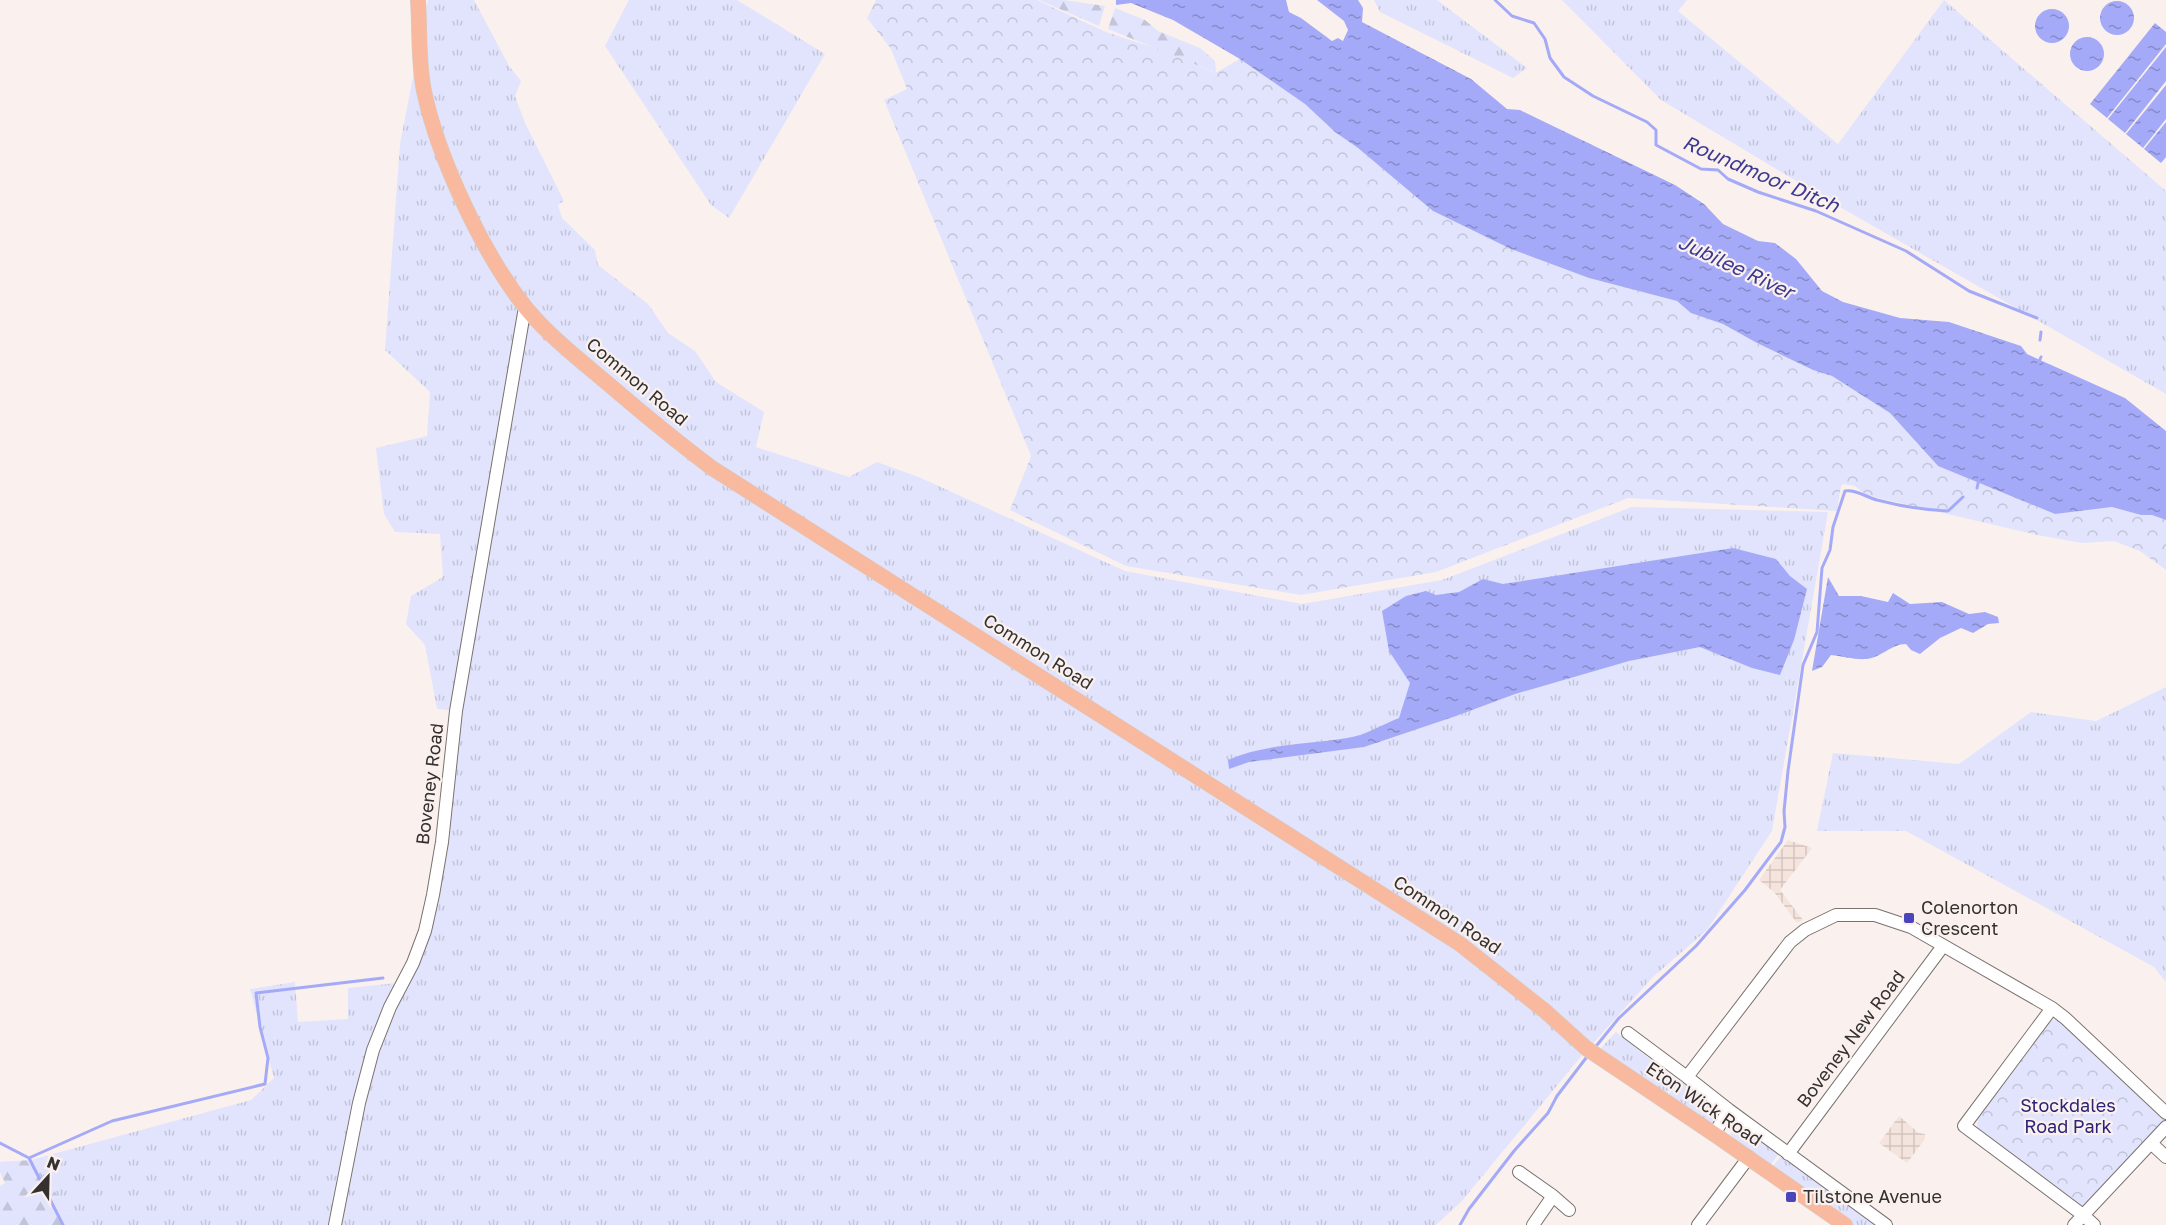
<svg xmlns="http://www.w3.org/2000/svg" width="2166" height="1225" viewBox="0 0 2166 1225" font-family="'Golos Text',sans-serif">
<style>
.industrial{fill:url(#industrial-grid)}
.grass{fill:url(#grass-tufts)}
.forest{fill:url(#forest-firs)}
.park{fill:url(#park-crowns)}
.water{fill:url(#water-ripples)}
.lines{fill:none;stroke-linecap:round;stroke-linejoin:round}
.stream{stroke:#a4aaf7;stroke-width:3}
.minor-casing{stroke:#7a726f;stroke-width:14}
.major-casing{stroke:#d2d2d1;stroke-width:16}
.minor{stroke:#fff;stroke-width:12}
.major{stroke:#f8b99e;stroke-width:15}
.poi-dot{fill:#4c44bb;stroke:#faf1ee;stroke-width:2}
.labels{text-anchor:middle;stroke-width:4.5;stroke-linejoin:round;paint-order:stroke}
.street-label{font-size:18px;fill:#343130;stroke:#faf1ee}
.poi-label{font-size:18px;fill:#343130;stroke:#faf1ee;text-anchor:start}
.park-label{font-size:18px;fill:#2c2379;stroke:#faf1ee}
.water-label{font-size:20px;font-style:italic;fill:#3c3990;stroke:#faf1ee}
</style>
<defs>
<pattern id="industrial-grid" width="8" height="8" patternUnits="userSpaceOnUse" patternTransform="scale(1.5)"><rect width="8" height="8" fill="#f5e4de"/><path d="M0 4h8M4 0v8" fill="none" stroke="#d3c4bf"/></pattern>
<pattern id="grass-tufts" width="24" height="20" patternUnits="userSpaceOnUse" patternTransform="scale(1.5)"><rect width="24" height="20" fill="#e1e4fc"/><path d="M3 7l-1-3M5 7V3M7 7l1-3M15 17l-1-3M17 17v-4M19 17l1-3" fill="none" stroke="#c2c4d8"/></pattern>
<pattern id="forest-firs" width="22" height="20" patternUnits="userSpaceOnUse" patternTransform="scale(1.5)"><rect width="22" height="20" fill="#e1e4fc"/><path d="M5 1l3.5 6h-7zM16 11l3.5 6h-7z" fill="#c2c4d8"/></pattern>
<pattern id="park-crowns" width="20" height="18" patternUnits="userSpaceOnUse" patternTransform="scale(1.5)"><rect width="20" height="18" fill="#e1e4fc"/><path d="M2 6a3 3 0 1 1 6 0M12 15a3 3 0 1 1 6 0" fill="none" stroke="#c2c4d8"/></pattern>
<pattern id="water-ripples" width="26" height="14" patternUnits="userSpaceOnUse" patternTransform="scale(1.5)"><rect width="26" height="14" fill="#a4aaf7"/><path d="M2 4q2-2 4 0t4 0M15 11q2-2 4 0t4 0" fill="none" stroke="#868bc8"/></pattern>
</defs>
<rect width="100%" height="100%" fill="#faf1ee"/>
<path class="industrial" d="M 1788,840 L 1812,848 L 1780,890 L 1803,920 L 1797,923 L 1774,892 L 1759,880 Z
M 1899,1116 L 1919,1133 L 1925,1134 L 1925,1139 L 1907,1163 L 1879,1143 Z"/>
<path class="grass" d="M 428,0 L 474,0 L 509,66 L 521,81 L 515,96 L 525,123 L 564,201 L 558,205 L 562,218 L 595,250 L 598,265 L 648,304 L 668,333 L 695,351 L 716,382 L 764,412 L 756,447 L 849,477 L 877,462 L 921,478 L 1125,571 L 1302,604 L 1442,580 L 1632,507 L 1828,512 L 1772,831 L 1707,930 L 1653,977 L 1578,1060 L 1462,1201 L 1436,1225 L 80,1225 L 31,1160 L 251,1100 L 274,1078 L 250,989 L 295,982 L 298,1022 L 348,1019 L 348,988 L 397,983 L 407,988 L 420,963 L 447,855 L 460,711 L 437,709 L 425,645 L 406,624 L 411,596 L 443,577 L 440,534 L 395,532 L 384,514 L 376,448 L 427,436 L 430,392 L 385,350 L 400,144 Z
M 629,0 L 737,0 L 825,54 L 729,218 L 711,205 L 605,46 Z
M 1374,0 L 1437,0 L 1527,68 L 1513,78 L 1380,12 Z
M 1562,0 L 1687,0 L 1678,11 L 1838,144 L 1944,0 L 2166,191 L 2166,394 L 1833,203 L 1661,100 Z
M 2166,687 L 2166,982 L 2154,967 L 1906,831 L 1817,831 L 1833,753 L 1959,764 L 2031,712 L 2096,721 Z
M 1616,1032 L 1675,1079 L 1667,1094 L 1598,1051 Z
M 1679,1080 L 1726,1112 L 1714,1123 L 1708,1123 L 1668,1095 Z
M 1745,1127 L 1779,1153 L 1770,1166 L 1733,1140 L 1730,1135 L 1732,1129 Z
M 1783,1154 L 1881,1225 L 1851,1225 L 1772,1167 Z"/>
<path class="forest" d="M 1039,0 L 1064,0 L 1105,6 L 1099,26 Z
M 1115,8 L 1145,20 L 1158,31 L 1200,48 L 1215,61 L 1216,73 L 1108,29 Z
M 31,1160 L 80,1225 L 0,1225 L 0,1186 L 5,1183 L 0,1172 L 0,1162 Z"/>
<path class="park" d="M 876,0 L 1037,0 L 1106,32 L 1161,50 L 1215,73 L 1240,59 L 1305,104 L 1335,132 L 1358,148 L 1433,211 L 1511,249 L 1589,278 L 1677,301 L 1692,313 L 1723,324 L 1757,343 L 1813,370 L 1832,376 L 1890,413 L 1938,466 L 2055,514 L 2112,507 L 2141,515 L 2152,515 L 2166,520 L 2166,570 L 2140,551 L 2114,541 L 2082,543 L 2037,535 L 1866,495 L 1855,486 L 1843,484 L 1841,486 L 1837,511 L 1628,498 L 1436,572 L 1301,595 L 1126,566 L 1010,510 L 1031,456 L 884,100 L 907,89 L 891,49 L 867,18 Z
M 2053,1020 L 2059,1020 L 2164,1114 L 2165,1125 L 2088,1206 L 2080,1208 L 1981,1135 L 1977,1127 L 1978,1117 L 2048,1023 Z"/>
<path class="water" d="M 1116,0 L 1286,0 L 1289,12 L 1301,18 L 1332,41 L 1338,38 L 1343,41 L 1348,30 L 1344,21 L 1317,0 L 1358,0 L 1363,8 L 1362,22 L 1471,79 L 1507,109 L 1520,110 L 1675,185 L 1704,204 L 1723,224 L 1758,241 L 1775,243 L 1796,259 L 1822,291 L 1843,302 L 1900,318 L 1949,322 L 2021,346 L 2027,354 L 2040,360 L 2125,398 L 2166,431 L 2166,520 L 2152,515 L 2141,515 L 2112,507 L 2055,514 L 1938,466 L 1890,413 L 1832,376 L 1813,370 L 1757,343 L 1723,324 L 1691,313 L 1677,301 L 1589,278 L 1511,249 L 1433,211 L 1358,148 L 1335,132 L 1305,104 L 1240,59 L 1173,20 L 1131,3 L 1116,5 Z
M2100 18a17 17 0 1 1 34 0a17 17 0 1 1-34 0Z
M2035 26a17 17 0 1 1 34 0a17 17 0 1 1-34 0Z
M 2155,23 L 2166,32 L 2166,44 L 2107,118 L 2090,104 Z
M2070 54a17 17 0 1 1 34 0a17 17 0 1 1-34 0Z
M 2166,47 L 2166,81 L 2125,133 L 2108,119 Z
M 2166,85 L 2166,119 L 2143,148 L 2126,134 Z
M 2166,122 L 2166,157 L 2161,163 L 2144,149 Z
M 1733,548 L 1776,559 L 1790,576 L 1807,589 L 1794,640 L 1780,675 L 1752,668 L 1700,647 L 1629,661 L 1515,694 L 1456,716 L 1364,747 L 1249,762 L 1229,769 L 1228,760 C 1266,743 1307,745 1347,738 C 1364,736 1383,724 1399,718 L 1410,683 L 1389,651 L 1382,611 L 1406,596 L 1426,591 L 1436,595 L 1459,592 L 1483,579 L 1503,584 Z
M 1828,577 L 1839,596 L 1861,596 L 1888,602 L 1893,593 L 1910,604 L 1942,602 L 1969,614 L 1985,612 L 1998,617 L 1999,623 L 1988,624 L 1973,633 L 1961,628 L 1940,638 L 1920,654 L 1911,650 L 1906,644 C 1891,644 1881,658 1866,659 C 1855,660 1842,656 1831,655 L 1822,667 L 1812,671 Z"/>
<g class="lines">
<path class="stream" d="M 1495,0 L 1512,16 L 1534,23 L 1545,39 L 1550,58 L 1564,77 L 1593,96 L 1647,122 L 1656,130 L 1656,145 L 1701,169 L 1718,170 L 1728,179 L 1758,192 L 1816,211 L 1906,251 L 1969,291 L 2037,318
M 2040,340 L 2041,332
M 2038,364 L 2041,357
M 1977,488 L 1979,479
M 1597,1045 L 1619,1018 L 1696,946 L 1745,890 L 1781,842 L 1785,827 L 1784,811 L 1788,771 L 1803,665 L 1817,632 L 1822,568 L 1830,550 L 1833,527 L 1845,491 C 1855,489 1866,497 1877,500 C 1900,506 1923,510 1948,511 L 1963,497
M 0,1143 L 29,1158 L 63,1225
M 29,1158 L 112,1121 L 265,1084 L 268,1058 L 260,1027 L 256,993 L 383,978
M 1460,1225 L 1469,1209 L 1514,1151 L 1548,1113 L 1557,1096 L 1586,1058"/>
<g class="minor-casing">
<path id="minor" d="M 2052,1008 L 1964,1126 L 2083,1215 L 2094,1225
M 1628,1033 L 1687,1077
M 1714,1134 L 1729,1110
M 2151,1143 L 2166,1157
M 1788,1154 L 1943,946
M 1519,1172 L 1553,1196 L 1533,1225
M 1553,1196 L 1569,1210
M 335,1225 L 359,1103 L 373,1050 L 390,1007 L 413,963 L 425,931 L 433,895 L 442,842 L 456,711 L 525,307
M 1698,1225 L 1749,1157
M 1886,1225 L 1729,1110 L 1687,1077 L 1790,942 L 1805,930 L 1836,915 L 1875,915 L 1911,927 L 2052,1008 L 2065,1018 L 2166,1113
M 2074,1225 L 2166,1127"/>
</g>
<g class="major-casing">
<path id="major" d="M 418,0 C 420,30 418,61 424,91 C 438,158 483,254 526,308 C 549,336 579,359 606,382 C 641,412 676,441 712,468 L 1460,944 L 1545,1011 L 1586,1048 L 1714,1134 L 1845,1225"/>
</g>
<use href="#minor" class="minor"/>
<use href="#major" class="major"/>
</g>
<g class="poi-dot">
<rect x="1903" y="912" width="12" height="12" rx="3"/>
<rect x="1785" y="1191" width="12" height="12" rx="3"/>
</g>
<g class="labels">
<g class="street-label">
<text transform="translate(637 382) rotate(40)" y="6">Common Road</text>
<text transform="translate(1038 652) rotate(32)" y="6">Common Road</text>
<text transform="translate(430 784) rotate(-83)" y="6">Boveney Road</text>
<text transform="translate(1447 915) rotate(34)" y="6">Common Road</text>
<text transform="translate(1851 1039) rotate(-53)" y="6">Boveney New Road</text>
<text transform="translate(1704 1104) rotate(34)" y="6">Eton Wick Road</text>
</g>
<g class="poi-label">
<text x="1921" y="914">Colenorton<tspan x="1921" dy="21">Crescent</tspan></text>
<text x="1803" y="1203">Tilstone Avenue</text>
</g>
<g class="park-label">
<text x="2068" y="1112">Stockdales<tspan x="2068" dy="21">Road Park</tspan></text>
</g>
<g class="water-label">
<text transform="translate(1761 174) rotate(23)" y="7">Roundmoor Ditch</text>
<text transform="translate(1736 267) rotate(25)" y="7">Jubilee River</text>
</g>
</g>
<g transform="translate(48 1177) rotate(22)" stroke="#faf1ee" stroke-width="4.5" paint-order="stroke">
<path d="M0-4.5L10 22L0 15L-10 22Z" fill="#343130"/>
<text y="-9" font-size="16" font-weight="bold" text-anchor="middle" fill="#343130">N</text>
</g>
</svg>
